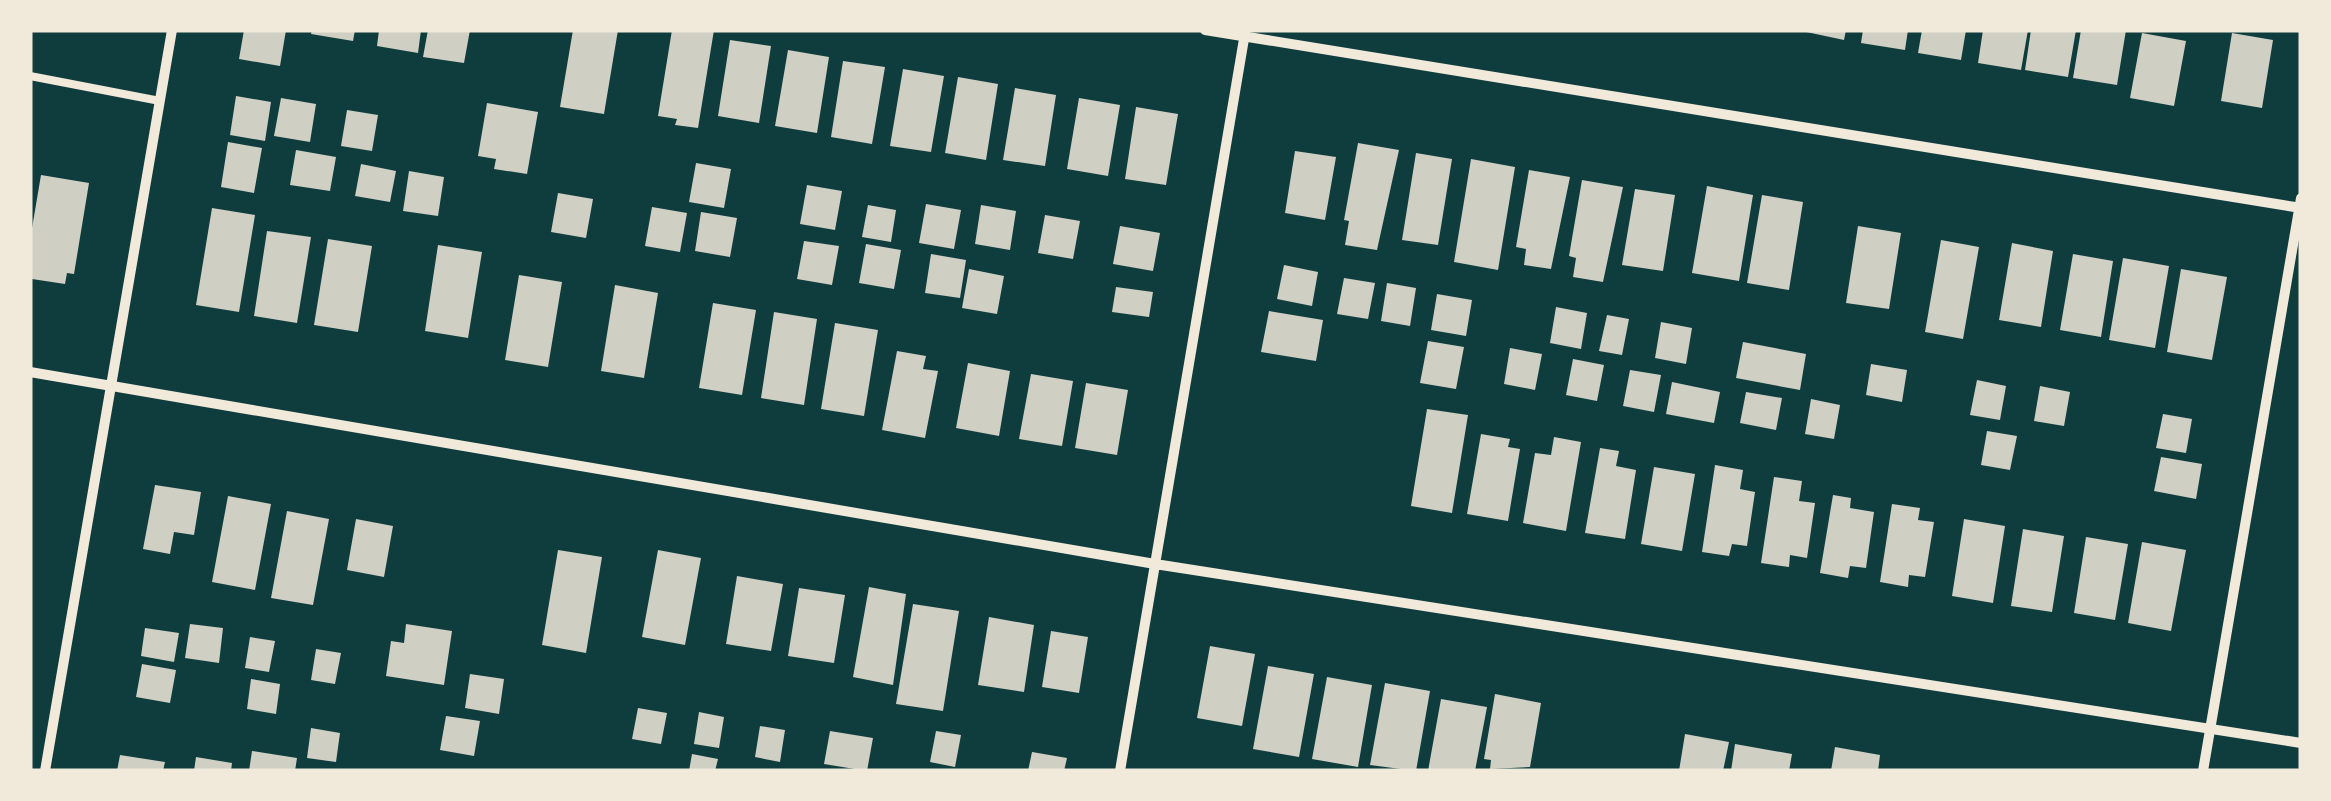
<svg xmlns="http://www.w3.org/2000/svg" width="2331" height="801" viewBox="0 0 2331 801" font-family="Manrope,sans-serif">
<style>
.building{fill:#cfcfc3}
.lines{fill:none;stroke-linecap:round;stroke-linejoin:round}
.service{stroke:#f1e9da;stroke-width:8}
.minor{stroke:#f1e9da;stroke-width:10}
</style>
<rect width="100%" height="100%" fill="#0f3d3e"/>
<path class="building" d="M 244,30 L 286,30 L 280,66 L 239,59 Z
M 312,30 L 355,30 L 353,41 L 311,34 Z
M 379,30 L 421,30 L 418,53 L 377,46 Z
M 428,30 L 470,30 L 464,63 L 423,57 Z
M 573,30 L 618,30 L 604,114 L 560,107 Z
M 672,30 L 714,30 L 698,128 L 675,125 L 677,119 L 658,116 Z
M 1797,30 L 1846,30 L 1844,40 Z
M 1863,30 L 1908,30 L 1905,50 L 1861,43 Z
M 1922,30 L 1966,30 L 1961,60 L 1918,53 Z
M 1983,30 L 2028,30 L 2021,70 L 1978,63 Z
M 2031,30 L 2076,30 L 2068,77 L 2025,70 Z
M 2081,30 L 2126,30 L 2117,85 L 2073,78 Z
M 2142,33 L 2186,41 L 2174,106 L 2130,98 Z
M 2232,33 L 2273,40 L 2262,108 L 2221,101 Z
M 730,40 L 771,46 L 759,123 L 718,116 Z
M 788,50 L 829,57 L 817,133 L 775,126 Z
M 843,61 L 885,67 L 872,144 L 831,137 Z
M 903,69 L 944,76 L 931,152 L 890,146 Z
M 958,77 L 998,84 L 986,160 L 945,153 Z
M 1015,88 L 1056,95 L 1045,166 L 1003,160 Z
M 236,96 L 271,102 L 265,141 L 230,135 Z
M 281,98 L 316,104 L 310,142 L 274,136 Z
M 1079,98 L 1120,105 L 1108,176 L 1067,169 Z
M 487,103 L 538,112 L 527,174 L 494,169 L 496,159 L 478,156 Z
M 1136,107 L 1178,114 L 1166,185 L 1125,179 Z
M 347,110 L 378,115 L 372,151 L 341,146 Z
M 228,142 L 262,148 L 254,193 L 221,187 Z
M 1358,143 L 1399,150 L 1377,250 L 1345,245 L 1349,221 L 1344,220 Z
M 296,150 L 336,157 L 330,191 L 290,185 Z
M 1295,151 L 1336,157 L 1325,220 L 1285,213 Z
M 1416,153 L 1452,159 L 1438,245 L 1402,240 Z
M 1471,159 L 1515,167 L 1498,270 L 1454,262 Z
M 696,163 L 731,169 L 724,208 L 689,202 Z
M 361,164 L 396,171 L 390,202 L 355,196 Z
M 1529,170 L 1570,177 L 1551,269 L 1524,265 L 1526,249 L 1516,247 Z
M 409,171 L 444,177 L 438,216 L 403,211 Z
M 41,175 L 89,183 L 74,274 L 67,273 L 65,284 L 32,279 L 30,240 Z
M 1582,180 L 1623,187 L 1603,282 L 1573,277 L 1576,258 L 1569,256 Z
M 807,185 L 842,191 L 835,230 L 800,224 Z
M 1707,186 L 1753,195 L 1739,281 L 1692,273 Z
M 1635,189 L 1675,195 L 1663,271 L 1622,265 Z
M 558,193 L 593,199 L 586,238 L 551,232 Z
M 1762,195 L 1803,202 L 1789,290 L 1747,283 Z
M 926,204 L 961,210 L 954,249 L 919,243 Z
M 868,205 L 896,210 L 891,242 L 862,237 Z
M 981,205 L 1016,211 L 1010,250 L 975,244 Z
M 652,207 L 687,213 L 680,252 L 645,246 Z
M 212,208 L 255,215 L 239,312 L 196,305 Z
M 701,212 L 737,218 L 730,257 L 695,251 Z
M 1045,215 L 1080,221 L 1073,259 L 1038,253 Z
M 1120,226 L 1160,233 L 1153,271 L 1113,264 Z
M 1858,226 L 1901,233 L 1889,309 L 1846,303 Z
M 267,231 L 311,237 L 297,323 L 254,316 Z
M 328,239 L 372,246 L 358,332 L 314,325 Z
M 1941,240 L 1979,247 L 1963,339 L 1925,332 Z
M 804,241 L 839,246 L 832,285 L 797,279 Z
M 2012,243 L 2053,251 L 2041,327 L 1999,320 Z
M 866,244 L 901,250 L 894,289 L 859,283 Z
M 438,245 L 482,252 L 468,338 L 425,331 Z
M 931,254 L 966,260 L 960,298 L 925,293 Z
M 2073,254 L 2113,261 L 2101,337 L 2060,330 Z
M 2123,258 L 2169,266 L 2155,348 L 2109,340 Z
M 1284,265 L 1318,272 L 1312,306 L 1277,299 Z
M 969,269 L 1004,276 L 997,314 L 962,308 Z
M 2181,269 L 2227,277 L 2212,360 L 2167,352 Z
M 519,275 L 562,282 L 548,367 L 505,360 Z
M 1344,278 L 1375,283 L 1368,319 L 1337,314 Z
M 1387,283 L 1416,288 L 1410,326 L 1381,321 Z
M 615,285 L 658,293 L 644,378 L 601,371 Z
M 1116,287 L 1153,292 L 1149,317 L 1112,312 Z
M 1437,294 L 1472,300 L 1466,336 L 1431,330 Z
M 713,303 L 756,310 L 742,395 L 699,388 Z
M 1556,307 L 1587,313 L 1581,349 L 1550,343 Z
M 1269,311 L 1323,320 L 1316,361 L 1261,352 Z
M 774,312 L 817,319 L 804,405 L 761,398 Z
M 1607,315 L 1629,319 L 1622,355 L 1599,351 Z
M 1661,322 L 1692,328 L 1686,364 L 1655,358 Z
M 835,323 L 878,330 L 864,416 L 821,409 Z
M 1428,341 L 1464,347 L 1456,389 L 1420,383 Z
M 1743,342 L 1806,354 L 1800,390 L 1736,378 Z
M 1510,348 L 1542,354 L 1535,390 L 1504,384 Z
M 897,351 L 926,356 L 923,369 L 938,371 L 925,438 L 882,430 Z
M 1573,359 L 1604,365 L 1597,401 L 1566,395 Z
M 968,363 L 1010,371 L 999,436 L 956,428 Z
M 1871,364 L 1907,370 L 1902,402 L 1866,395 Z
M 1630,370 L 1661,375 L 1654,412 L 1623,406 Z
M 1031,374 L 1073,381 L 1062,446 L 1019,439 Z
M 1977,380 L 2006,386 L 2000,420 L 1970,415 Z
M 1672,382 L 1720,392 L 1714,423 L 1666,414 Z
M 1086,383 L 1128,390 L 1117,455 L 1075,448 Z
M 2040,386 L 2070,392 L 2064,426 L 2034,421 Z
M 1746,392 L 1782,398 L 1776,430 L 1740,423 Z
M 1811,399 L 1840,405 L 1834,439 L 1805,434 Z
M 1427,409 L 1468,415 L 1452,513 L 1411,506 Z
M 2163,414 L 2192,419 L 2186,453 L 2156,448 Z
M 1987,431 L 2017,436 L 2010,470 L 1981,465 Z
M 1481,434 L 1510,439 L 1508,447 L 1520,449 L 1508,521 L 1467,514 Z
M 1554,437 L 1581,442 L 1566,531 L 1523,523 L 1535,453 L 1551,455 Z
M 1600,448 L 1619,451 L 1616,466 L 1636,470 L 1625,539 L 1585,533 Z
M 2161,457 L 2202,464 L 2196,499 L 2154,491 Z
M 1715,465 L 1743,470 L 1740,489 L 1755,492 L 1747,546 L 1732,544 L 1729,556 L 1702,552 Z
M 1654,467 L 1695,474 L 1682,551 L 1641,544 Z
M 1774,477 L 1802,481 L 1799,501 L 1815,503 L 1807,558 L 1790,555 L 1789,567 L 1761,563 Z
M 155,485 L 201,492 L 194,535 L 174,532 L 170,554 L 143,549 Z
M 1833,495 L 1851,498 L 1850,508 L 1874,512 L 1866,568 L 1850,566 L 1848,578 L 1820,573 Z
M 228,496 L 271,504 L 255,590 L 212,582 Z
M 1892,504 L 1920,508 L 1918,520 L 1934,522 L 1925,577 L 1909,575 L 1908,587 L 1880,582 Z
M 287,511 L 329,519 L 313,605 L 271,598 Z
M 356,519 L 393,526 L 384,577 L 347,570 Z
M 1964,519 L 2005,526 L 1993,603 L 1952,596 Z
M 2023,529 L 2064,536 L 2052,612 L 2011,606 Z
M 2086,537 L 2128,544 L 2115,620 L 2074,613 Z
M 2142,542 L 2186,550 L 2171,631 L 2128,623 Z
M 558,550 L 602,557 L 586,653 L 542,645 Z
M 658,550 L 701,558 L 685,645 L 642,637 Z
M 737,576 L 783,584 L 771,651 L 726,644 Z
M 869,587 L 906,594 L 893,685 L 853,677 Z
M 799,588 L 845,595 L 834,663 L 788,656 Z
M 913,604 L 959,611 L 943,711 L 896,704 Z
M 989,617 L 1034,625 L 1024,692 L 978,685 Z
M 190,624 L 223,628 L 219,663 L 185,658 Z
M 406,624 L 452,631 L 444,685 L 386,676 L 391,641 L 404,643 Z
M 145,628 L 179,633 L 174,662 L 141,656 Z
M 1051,631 L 1088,637 L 1079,693 L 1042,687 Z
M 250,637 L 275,641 L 269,672 L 245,668 Z
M 1210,646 L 1255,654 L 1242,726 L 1197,718 Z
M 316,649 L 341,653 L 335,684 L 311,680 Z
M 142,664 L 176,670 L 170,703 L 136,697 Z
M 1268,666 L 1314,674 L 1299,757 L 1253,749 Z
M 470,674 L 504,679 L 499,714 L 465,708 Z
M 1327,677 L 1372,685 L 1358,767 L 1312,759 Z
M 251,679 L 280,684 L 276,714 L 247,709 Z
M 1385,683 L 1430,691 L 1416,771 L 1370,765 Z
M 1495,694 L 1541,703 L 1530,767 L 1490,769 L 1491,760 L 1484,759 Z
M 1441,699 L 1487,707 L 1475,771 L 1428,771 Z
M 638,708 L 667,713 L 661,744 L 632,739 Z
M 699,712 L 724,717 L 719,748 L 694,744 Z
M 446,716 L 480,721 L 474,756 L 440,750 Z
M 760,726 L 785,730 L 780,762 L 755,757 Z
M 311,728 L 340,733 L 336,762 L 307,758 Z
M 830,731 L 873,738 L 867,771 L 824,764 Z
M 936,731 L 961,735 L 955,767 L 930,762 Z
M 1685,734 L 1729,742 L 1723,771 L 1679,771 Z
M 1735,744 L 1792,754 L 1789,771 L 1731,771 Z
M 1835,747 L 1880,755 L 1878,771 L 1831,771 Z
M 252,751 L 297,758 L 295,771 L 249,771 Z
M 1032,752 L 1067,758 L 1064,771 L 1028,771 Z
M 692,754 L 718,759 L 715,771 L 689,771 Z
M 120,755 L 165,762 L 163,771 L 117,771 Z
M 196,757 L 232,763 L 231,771 L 194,771 Z"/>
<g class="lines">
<path class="service" d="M 30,76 L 160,101"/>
<path class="minor" d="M 1205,30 L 2301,208
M 30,372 L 1155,564 L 2301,743
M 45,771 L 172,30
M 1120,771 L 1245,33
M 2203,771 L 2301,198"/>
</g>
<rect width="2331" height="801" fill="none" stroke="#f1e9da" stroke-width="65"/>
</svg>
